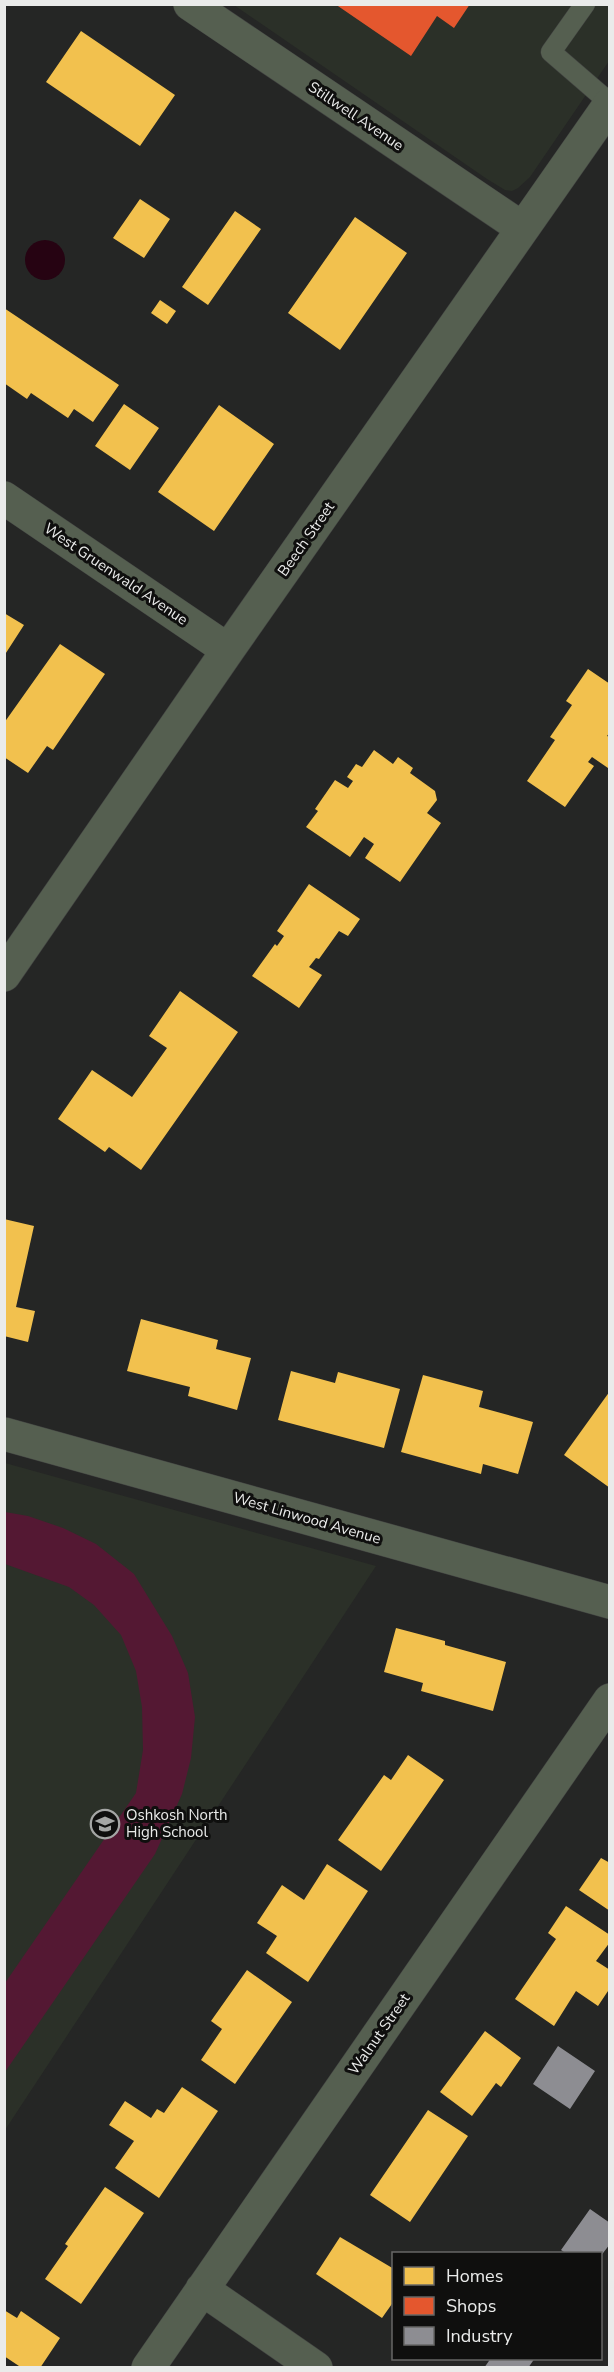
<svg xmlns="http://www.w3.org/2000/svg" width="614" height="2372" viewBox="0 0 614 2372" font-family="'Nunito Sans',sans-serif">
<style>
.built{fill:#2b3028}
.green{fill:#541833}
.water{fill:#260312}
.homes{fill:#f2c14e}
.shops{fill:#e4572e}
.industry{fill:#8d8d92}
.lines{fill:none;stroke-linecap:round;stroke-linejoin:round}
.service-casing{stroke:#414241;stroke-width:21}
.minor-casing{stroke:#414241;stroke-width:34}
.service{stroke:#555f50;stroke-width:20}
.minor{stroke:#555f50;stroke-width:33}
.labels{text-anchor:middle;stroke-width:6;stroke-linejoin:round;paint-order:stroke}
.street-label{font-size:15px;fill:#eaebea;stroke:#0f0f0e}
.poi-label{font-size:15px;fill:#eaebea;stroke:#0f0f0e;text-anchor:start}
</style>
<rect width="100%" height="100%" fill="#252625"/>
<path class="built" d="M 234,5 L 609,5 L 609,61 L 530,177 L 518,188 L 512,191 L 505,190 L 487,179 Z
M 5,1463 L 376,1566 L 5,2130 Z"/>
<path class="green" d="M 5,1512 L 28,1516 L 63,1528 L 96,1544 L 134,1574 L 172,1636 L 188,1673 L 195,1717 L 191,1758 L 182,1794 L 155,1854 L 5,2072 L 5,1983 L 136,1793 L 143,1750 L 142,1707 L 136,1671 L 121,1635 L 94,1605 L 69,1587 L 5,1564 Z"/>
<path class="water" d="M25 260a20 20 0 1 1 40 0a20 20 0 1 1-40 0Z"/>
<path class="homes" d="M 81,31 L 175,95 L 140,146 L 46,82 Z
M 140,199 L 170,219 L 144,258 L 113,238 Z
M 235,211 L 261,229 L 208,305 L 182,287 Z
M 355,217 L 407,253 L 340,350 L 288,313 Z
M 160,300 L 176,311 L 167,324 L 151,313 Z
M 4,308 L 119,385 L 93,422 L 74,409 L 68,418 L 31,393 L 27,399 L 4,383 Z
M 124,404 L 159,428 L 130,470 L 95,446 Z
M 219,405 L 274,444 L 214,531 L 158,492 Z
M 4,613 L 24,625 L 4,656 Z
M 60,644 L 105,674 L 53,750 L 47,746 L 28,773 L 4,757 L 4,723 Z
M 588,669 L 610,684 L 610,732 L 607,736 L 610,737 L 610,766 L 608,768 L 592,757 L 588,762 L 594,766 L 565,807 L 527,781 L 555,740 L 550,737 L 572,705 L 566,701 Z
M 374,750 L 393,764 L 398,757 L 413,768 L 410,773 L 435,791 L 437,800 L 427,813 L 441,823 L 400,882 L 365,858 L 374,844 L 364,837 L 350,857 L 306,827 L 318,811 L 315,809 L 335,780 L 348,788 L 353,781 L 347,777 L 356,764 L 362,767 Z
M 309,884 L 360,919 L 348,936 L 339,931 L 319,959 L 316,958 L 309,967 L 322,975 L 299,1008 L 252,976 L 275,944 L 277,946 L 284,936 L 277,931 Z
M 180,991 L 238,1032 L 141,1170 L 109,1147 L 105,1152 L 58,1119 L 92,1070 L 132,1097 L 167,1048 L 149,1036 Z
M 4,1219 L 34,1226 L 16,1307 L 35,1311 L 28,1342 L 4,1336 Z
M 141,1319 L 218,1340 L 216,1349 L 251,1358 L 237,1410 L 188,1396 L 190,1387 L 127,1371 Z
M 291,1371 L 335,1383 L 338,1372 L 400,1389 L 384,1448 L 278,1420 Z
M 423,1375 L 483,1391 L 479,1407 L 533,1422 L 518,1474 L 483,1464 L 481,1474 L 401,1452 Z
M 610,1391 L 610,1488 L 564,1455 Z
M 396,1628 L 445,1641 L 445,1645 L 506,1662 L 493,1711 L 421,1691 L 423,1683 L 384,1672 Z
M 408,1755 L 444,1780 L 381,1871 L 338,1840 L 384,1775 L 391,1780 Z
M 601,1858 L 610,1863 L 610,1911 L 579,1890 Z
M 327,1864 L 368,1891 L 308,1982 L 266,1953 L 277,1936 L 257,1923 L 282,1885 L 304,1900 Z
M 566,1906 L 610,1935 L 610,1942 L 596,1961 L 610,1970 L 610,1988 L 598,2006 L 576,1991 L 554,2026 L 515,1999 L 556,1939 L 548,1933 Z
M 247,1970 L 292,2002 L 235,2084 L 201,2060 L 222,2029 L 211,2021 Z
M 485,2031 L 521,2058 L 501,2087 L 496,2083 L 472,2116 L 440,2092 Z
M 182,2087 L 218,2111 L 159,2198 L 115,2168 L 134,2141 L 109,2125 L 125,2101 L 151,2118 L 157,2109 L 164,2113 Z
M 428,2110 L 468,2136 L 410,2222 L 370,2195 Z
M 105,2187 L 144,2213 L 81,2304 L 45,2279 L 68,2246 L 65,2244 Z
M 340,2237 L 394,2269 L 394,2301 L 382,2318 L 316,2274 Z
M 4,2310 L 17,2318 L 21,2311 L 60,2338 L 40,2368 L 22,2368 L 4,2356 Z"/>
<path class="shops" d="M 335,4 L 470,4 L 454,28 L 437,16 L 411,56 Z"/>
<path class="industry" d="M 558,2046 L 595,2071 L 570,2109 L 533,2084 Z
M 590,2209 L 610,2223 L 610,2244 L 600,2257 L 600,2254 L 567,2254 L 561,2250 Z
M 491,2358 L 535,2358 L 528,2368 L 484,2368 Z"/>
<g class="lines">
<g class="service-casing">
<path id="service" d="M 585,4 L 551,52 L 610,103"/>
</g>
<g class="minor-casing">
<path id="minor" d="M 190,4 L 522,228
M 4,498 L 228,650
M 4,975 L 228,650 L 610,104
M 4,1434 L 610,1602
M 202,2289 L 316,2368
M 148,2368 L 610,1700"/>
</g>
<use href="#service" class="service"/>
<use href="#minor" class="minor"/>
</g>
<defs>
<g id="school-ring" transform="scale(1.5)"><circle r="9.5" fill="#0f0f0e" stroke="#a5a6a5" stroke-width="1.5"/><path d="M0-5L7-2L0 1L-7-2ZM-4 1L0 2.5L4 1V4Q0 6-4 4Z" fill="#a5a6a5"/></g>
</defs>
<g fill-rule="evenodd">
<use href="#school-ring" x="105" y="1824"/>
</g>
<g class="labels">
<g class="street-label">
<text transform="translate(356 116) rotate(34)" y="5">Stillwell Avenue</text>
<text transform="translate(306 539) rotate(-55)" y="5">Beech Street</text>
<text transform="translate(116 574) rotate(34)" y="5">West Gruenwald Avenue</text>
<text transform="translate(307 1518) rotate(16)" y="5">West Linwood Avenue</text>
<text transform="translate(379 2034) rotate(-55)" y="5">Walnut Street</text>
</g>
<g class="poi-label">
<text x="126" y="1820">Oshkosh North<tspan x="126" dy="17">High School</tspan></text>
</g>
</g>
<rect width="614" height="2372" fill="none" stroke="#eaebea" stroke-width="12"/>
<rect x="392" y="2252" width="210" height="108" fill="#0f0f0e" stroke="#676766" stroke-width="1.5"/>
<rect x="404" y="2267" width="30" height="18" fill="#f2c14e" stroke="#676766" stroke-width="1.5"/>
<text x="446" y="2282" font-size="18" fill="#eaebea">Homes</text>
<rect x="404" y="2297" width="30" height="18" fill="#e4572e" stroke="#676766" stroke-width="1.5"/>
<text x="446" y="2312" font-size="18" fill="#eaebea">Shops</text>
<rect x="404" y="2327" width="30" height="18" fill="#8d8d92" stroke="#676766" stroke-width="1.5"/>
<text x="446" y="2342" font-size="18" fill="#eaebea">Industry</text>
</svg>
